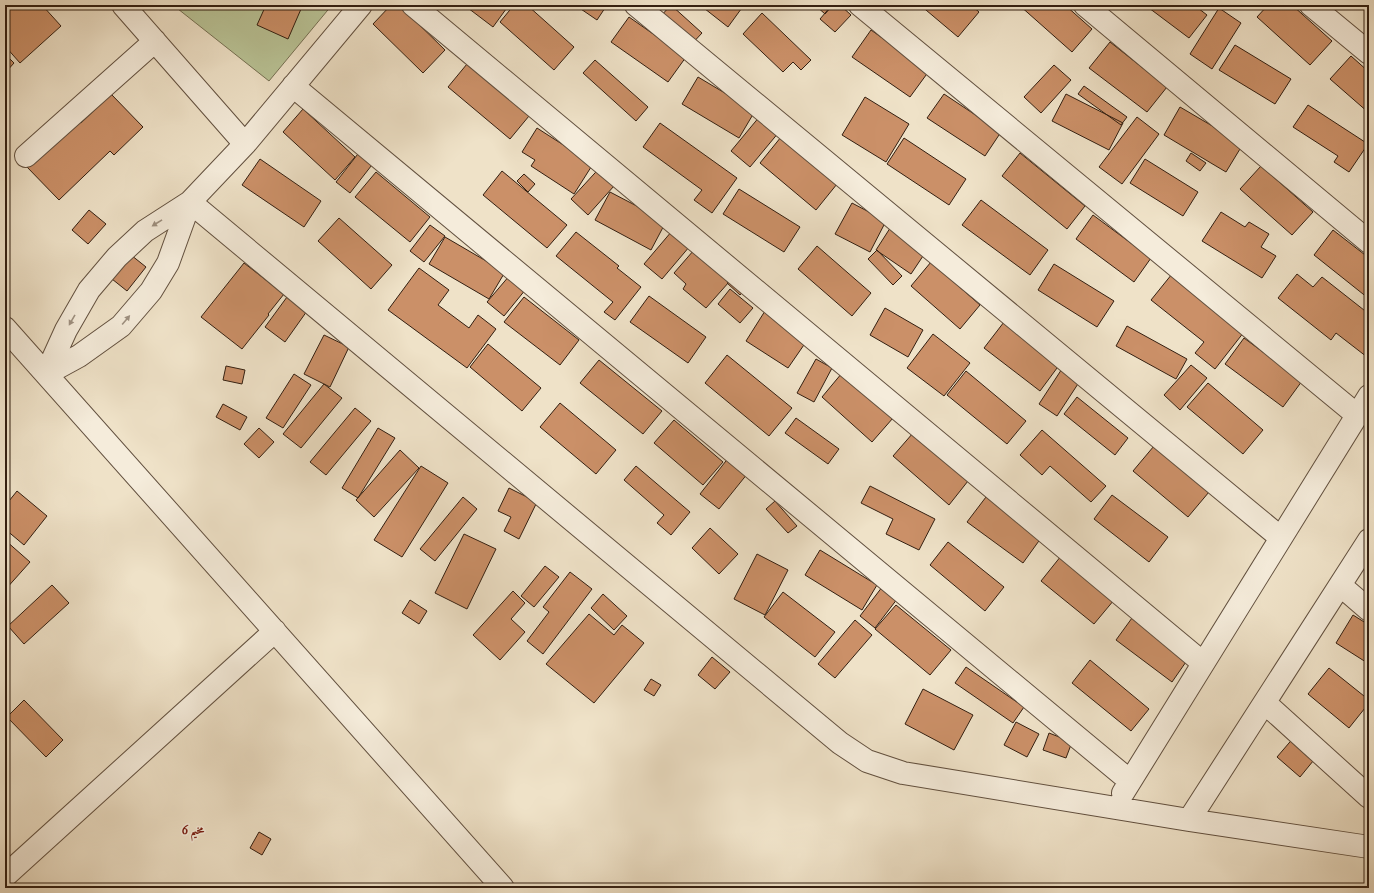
<svg xmlns="http://www.w3.org/2000/svg" width="1374" height="893" viewBox="0 0 1374 893" font-family="'IM FELL Great Primer',Amiri,serif">
<style>
.green{fill:#b9c396;stroke:#767154}
.building{fill:#cb9068;stroke:#331f11}
.lines{fill:none;stroke-linecap:round;stroke-linejoin:round}
.minor-casing{stroke:#62503f;stroke-width:24}
.minor{stroke:#f5ecdb;stroke-width:22}
.oneway{fill:#9e9080}
.labels{text-anchor:middle;stroke-width:3;stroke-linejoin:round;paint-order:stroke}
.neighbourhood-label{font-size:12px;font-weight:bold;fill:#7a1f14;stroke:#f5ecdb}
</style>
<rect width="100%" height="100%" fill="#efe2c8"/>
<filter id="stains"><feTurbulence type="fractalNoise" baseFrequency=".005" numOctaves="4"/><feColorMatrix values="0 0 0 0 .2 0 0 0 0 .09 0 0 0 0 .02 0 0 0 .5 -.17"/></filter>
<radialGradient id="worn" r=".72"><stop offset=".6" stop-color="#630" stop-opacity="0"/><stop offset="1" stop-color="#630" stop-opacity=".3"/></radialGradient>
<path class="green" d="M 173,5 L 332,5 L 269,81 Z"/>
<path class="building" d="M 9,5 L 42,5 L 61,26 L 20,63 L 5,46 L 5,9 Z
M 266,5 L 293,5 L 301,9 L 288,39 L 257,25 Z
M 391,5 L 399,5 L 445,50 L 423,73 L 373,24 Z
M 464,5 L 509,5 L 493,27 Z
M 514,5 L 527,5 L 574,47 L 554,70 L 500,22 Z
M 575,5 L 607,5 L 597,20 Z
M 671,5 L 702,33 L 689,47 L 658,19 Z
M 700,5 L 744,5 L 728,27 Z
M 815,5 L 833,5 L 825,14 Z
M 832,5 L 840,5 L 851,15 L 835,32 L 820,19 Z
M 920,5 L 971,5 L 979,12 L 958,37 Z
M 1019,5 L 1065,5 L 1092,29 L 1072,52 Z
M 1145,5 L 1194,5 L 1207,15 L 1189,38 Z
M 1268,5 L 1292,5 L 1332,41 L 1310,65 L 1257,17 Z
M 1219,8 L 1241,23 L 1212,69 L 1190,54 Z
M 762,13 L 811,60 L 801,70 L 793,62 L 783,72 L 743,34 Z
M 629,17 L 686,57 L 668,82 L 611,42 Z
M 871,30 L 929,71 L 910,97 L 852,57 Z
M 1110,42 L 1167,87 L 1147,112 L 1089,68 Z
M 1235,45 L 1291,79 L 1275,104 L 1219,70 Z
M 5,54 L 14,63 L 5,73 Z
M 1351,56 L 1369,72 L 1369,113 L 1330,79 Z
M 595,60 L 648,107 L 636,121 L 583,73 Z
M 467,64 L 529,116 L 510,139 L 448,87 Z
M 1054,65 L 1071,80 L 1041,113 L 1024,97 Z
M 698,77 L 755,111 L 739,138 L 682,104 Z
M 1084,86 L 1127,117 L 1121,125 L 1078,94 Z
M 111,94 L 143,127 L 114,155 L 110,151 L 59,200 L 26,166 L 75,118 L 81,123 Z
M 944,94 L 1001,132 L 985,156 L 927,118 Z
M 1066,94 L 1123,123 L 1109,150 L 1052,121 Z
M 865,97 L 909,124 L 886,162 L 842,135 Z
M 1308,105 L 1368,144 L 1349,172 L 1334,162 L 1338,156 L 1293,127 Z
M 1180,107 L 1243,144 L 1226,172 L 1164,135 Z
M 303,109 L 355,157 L 335,180 L 283,132 Z
M 765,110 L 784,126 L 750,167 L 731,151 Z
M 1137,117 L 1159,134 L 1122,184 L 1099,167 Z
M 660,123 L 737,178 L 712,213 L 694,200 L 702,190 L 643,147 Z
M 537,128 L 593,164 L 574,194 L 531,166 L 535,160 L 522,152 Z
M 781,137 L 837,184 L 816,210 L 760,163 Z
M 904,138 L 966,179 L 949,205 L 887,164 Z
M 361,150 L 375,161 L 350,193 L 336,182 Z
M 1020,153 L 1085,206 L 1067,229 L 1002,176 Z
M 1191,153 L 1206,163 L 1200,171 L 1186,161 Z
M 260,159 L 321,201 L 304,227 L 242,185 Z
M 1145,159 L 1198,192 L 1183,216 L 1130,183 Z
M 606,161 L 623,176 L 588,215 L 571,199 Z
M 1261,166 L 1313,212 L 1292,235 L 1240,189 Z
M 502,171 L 567,225 L 547,248 L 483,195 Z
M 376,172 L 430,217 L 410,242 L 355,197 Z
M 524,174 L 535,184 L 528,192 L 517,181 Z
M 739,189 L 800,227 L 784,252 L 723,214 Z
M 610,192 L 652,214 L 669,216 L 651,250 L 595,220 Z
M 981,200 L 1048,250 L 1030,275 L 962,225 Z
M 852,203 L 886,221 L 870,252 L 835,234 Z
M 89,210 L 106,224 L 88,244 L 72,230 Z
M 1221,212 L 1245,227 L 1249,222 L 1269,234 L 1261,247 L 1276,256 L 1262,278 L 1202,241 Z
M 1093,215 L 1151,258 L 1134,282 L 1076,239 Z
M 339,218 L 392,265 L 371,289 L 318,241 Z
M 683,218 L 701,233 L 662,279 L 644,264 Z
M 894,222 L 929,247 L 911,274 L 876,250 Z
M 430,225 L 445,236 L 424,262 L 410,251 Z
M 1333,230 L 1369,258 L 1368,298 L 1314,255 Z
M 576,232 L 619,266 L 617,268 L 641,287 L 615,320 L 604,312 L 613,302 L 556,256 Z
M 445,237 L 505,272 L 489,299 L 429,264 Z
M 817,246 L 871,293 L 852,316 L 798,269 Z
M 694,250 L 729,282 L 706,308 L 683,289 L 686,284 L 674,273 Z
M 877,250 L 902,276 L 893,285 L 868,259 Z
M 126,251 L 146,267 L 127,291 L 107,275 Z
M 931,262 L 980,305 L 960,329 L 911,286 Z
M 244,263 L 284,294 L 268,314 L 269,315 L 242,349 L 201,317 Z
M 1054,264 L 1114,301 L 1097,327 L 1038,290 Z
M 419,268 L 449,290 L 438,305 L 469,328 L 478,315 L 496,329 L 467,368 L 388,310 Z
M 735,274 L 748,286 L 740,295 L 727,283 Z
M 1172,274 L 1244,332 L 1215,369 L 1195,353 L 1204,342 L 1151,300 Z
M 1297,274 L 1313,287 L 1322,277 L 1369,314 L 1369,355 L 1367,357 L 1336,333 L 1331,340 L 1278,298 Z
M 510,275 L 526,289 L 504,316 L 487,302 Z
M 730,289 L 753,308 L 740,323 L 718,304 Z
M 649,296 L 706,337 L 688,363 L 630,322 Z
M 287,297 L 307,311 L 285,342 L 265,327 Z
M 524,297 L 579,340 L 560,365 L 504,322 Z
M 885,308 L 923,330 L 908,357 L 870,335 Z
M 765,311 L 808,339 L 788,368 L 746,341 Z
M 1004,322 L 1060,364 L 1040,391 L 984,348 Z
M 1127,326 L 1187,359 L 1176,379 L 1116,346 Z
M 933,334 L 970,363 L 944,396 L 907,368 Z
M 324,335 L 349,347 L 330,387 L 304,374 Z
M 1244,338 L 1302,381 L 1283,407 L 1225,364 Z
M 488,344 L 541,388 L 522,411 L 470,367 Z
M 727,355 L 792,408 L 769,436 L 705,383 Z
M 1071,355 L 1089,367 L 1057,416 L 1039,404 Z
M 816,359 L 832,368 L 814,402 L 797,393 Z
M 599,360 L 662,411 L 643,434 L 580,383 Z
M 1191,365 L 1207,378 L 1180,410 L 1164,395 Z
M 226,366 L 245,370 L 242,384 L 223,380 Z
M 966,371 L 1026,421 L 1007,444 L 947,395 Z
M 842,373 L 893,418 L 872,442 L 822,397 Z
M 294,374 L 311,385 L 283,428 L 266,418 Z
M 1208,383 L 1263,430 L 1243,454 L 1187,407 Z
M 324,384 L 342,398 L 301,448 L 283,434 Z
M 1077,397 L 1128,438 L 1115,455 L 1064,414 Z
M 560,403 L 616,450 L 596,474 L 540,427 Z
M 223,404 L 247,417 L 240,430 L 216,417 Z
M 355,408 L 371,421 L 326,475 L 310,462 Z
M 796,418 L 839,449 L 828,464 L 785,433 Z
M 674,420 L 723,462 L 703,485 L 654,443 Z
M 259,428 L 274,442 L 259,458 L 244,444 Z
M 378,428 L 395,438 L 358,498 L 342,488 Z
M 1042,430 L 1106,486 L 1091,502 L 1050,466 L 1042,475 L 1020,455 Z
M 913,433 L 968,481 L 949,505 L 893,456 Z
M 1154,446 L 1209,492 L 1188,517 L 1133,471 Z
M 400,450 L 419,468 L 374,517 L 356,500 Z
M 733,452 L 752,468 L 719,509 L 700,494 Z
M 421,466 L 448,483 L 402,557 L 374,540 Z
M 636,466 L 690,512 L 671,535 L 657,523 L 664,515 L 624,480 Z
M 870,486 L 935,519 L 919,550 L 886,534 L 893,519 L 861,503 Z
M 509,488 L 537,502 L 519,539 L 504,531 L 511,517 L 498,511 Z
M 17,491 L 47,516 L 24,545 L 5,529 L 5,506 Z
M 1112,495 L 1168,537 L 1149,562 L 1094,519 Z
M 463,497 L 477,509 L 435,561 L 420,549 Z
M 986,497 L 1041,538 L 1023,563 L 967,522 Z
M 775,501 L 797,526 L 788,533 L 766,509 Z
M 710,528 L 738,554 L 719,574 L 692,548 Z
M 464,534 L 496,549 L 467,609 L 435,593 Z
M 5,540 L 30,562 L 5,590 Z
M 948,542 L 1004,587 L 985,611 L 930,565 Z
M 820,550 L 877,585 L 862,610 L 805,575 Z
M 757,554 L 788,570 L 765,615 L 734,599 Z
M 1061,556 L 1114,600 L 1094,624 L 1041,581 Z
M 545,566 L 559,577 L 534,607 L 521,596 Z
M 570,572 L 592,589 L 543,654 L 527,641 L 549,612 L 543,607 Z
M 889,578 L 904,590 L 875,628 L 860,616 Z
M 52,585 L 69,603 L 24,644 L 8,626 Z
M 513,591 L 525,603 L 511,619 L 525,632 L 500,660 L 473,635 Z
M 783,592 L 835,632 L 815,657 L 764,617 Z
M 603,594 L 627,616 L 614,630 L 591,608 Z
M 410,600 L 427,611 L 419,624 L 402,613 Z
M 896,605 L 951,650 L 930,675 L 875,629 Z
M 589,614 L 614,635 L 622,625 L 644,643 L 594,703 L 546,664 Z
M 1353,615 L 1369,625 L 1369,664 L 1336,643 Z
M 1132,618 L 1188,659 L 1172,682 L 1116,640 Z
M 855,620 L 872,635 L 835,678 L 818,664 Z
M 712,657 L 730,672 L 715,689 L 698,675 Z
M 1090,660 L 1149,709 L 1131,731 L 1072,683 Z
M 966,667 L 1024,707 L 1013,723 L 955,683 Z
M 1329,668 L 1369,700 L 1369,703 L 1349,728 L 1308,694 Z
M 651,679 L 661,685 L 654,696 L 644,690 Z
M 923,689 L 973,715 L 954,750 L 905,724 Z
M 24,700 L 63,740 L 46,757 L 7,717 Z
M 1016,722 L 1039,734 L 1027,757 L 1004,745 Z
M 1049,733 L 1072,742 L 1066,758 L 1043,750 Z
M 1295,736 L 1318,755 L 1300,777 L 1277,757 Z
M 259,832 L 271,839 L 262,855 L 250,848 Z"/>
<g class="lines">
<g class="minor-casing">
<path id="minor" d="M 123,5 L 245,144
M 413,5 L 1203,663
M 636,5 L 1281,538
M 860,5 L 1357,415
M 1085,5 L 1369,242
M 1311,5 L 1369,53
M 293,86 L 1130,781
M 26,156 L 155,41
M 190,202 L 840,743 L 867,761 L 903,773 L 1189,820 L 1369,847
M 190,202 L 168,263 L 151,291 L 121,326 L 79,356 L 46,374 L 66,330 L 89,290 L 117,257 L 145,231 L 190,202 L 245,144 L 361,5
M 5,328 L 503,888
M 1340,585 L 1369,610
M 1265,703 L 1369,797
M 1123,793 L 1369,396
M 1189,820 L 1369,540
M 5,876 L 275,631"/>
</g>
<use href="#minor" class="minor"/>
</g>
<defs><path id="oneway-solid" d="M-6-.8H1V-3.2L6.5 0L1 3.2V.8H-6Z"/></defs>
<g class="oneway">
<use href="#oneway-solid" transform="translate(157 223) rotate(148)"/>
<use href="#oneway-solid" transform="translate(72 320) rotate(120)"/>
<use href="#oneway-solid" transform="translate(126 320) rotate(-50)"/>
</g>
<g class="labels">
<g class="neighbourhood-label">
<text x="193" y="834">مخيم 6</text>
</g>
</g>
<rect width="1374" height="893" fill="none" stroke="#efe2c8" stroke-width="20"/>
<rect x="6" y="6" width="1362" height="881" fill="none" stroke="#331f11" stroke-width="2"/>
<rect x="10" y="10" width="1354" height="873" fill="none" stroke="#331f11"/>
<rect width="100%" height="100%" filter="url(#stains)"/>
<rect width="100%" height="100%" fill="url(#worn)"/>
</svg>
